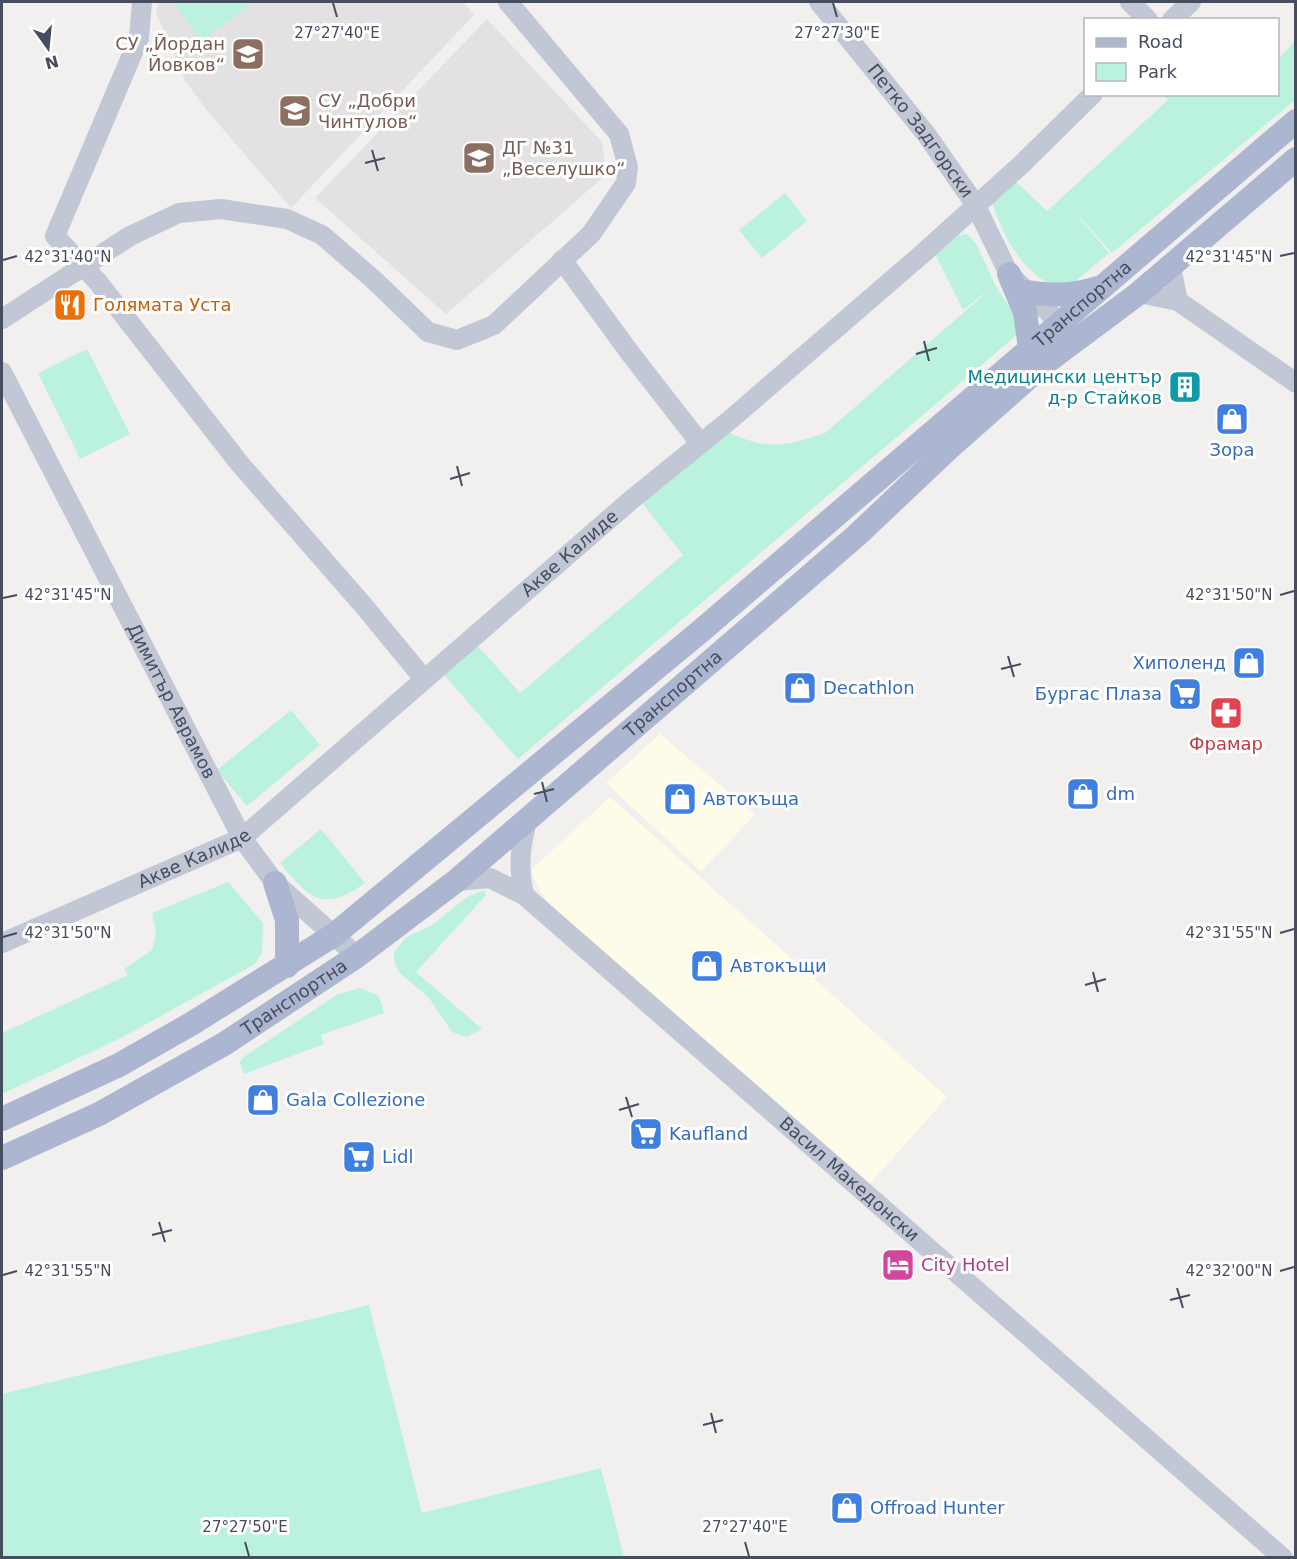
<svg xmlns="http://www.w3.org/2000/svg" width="1297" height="1559" viewBox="0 0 1297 1559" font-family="'DejaVu Sans',sans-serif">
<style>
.commercial{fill:#fdfce8}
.education{fill:#e3e1e1}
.green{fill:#bbf2dd}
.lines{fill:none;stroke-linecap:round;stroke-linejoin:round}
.minor{stroke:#c2c7d5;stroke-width:20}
.major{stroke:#adb6d0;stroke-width:24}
.ticks{fill:none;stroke:#464d5e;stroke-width:2}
.labels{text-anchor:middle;stroke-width:6;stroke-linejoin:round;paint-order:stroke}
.education-label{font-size:18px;fill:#785e54;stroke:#fff;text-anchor:start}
.street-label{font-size:18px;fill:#464d5e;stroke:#fff}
.food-label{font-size:18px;fill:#c56008;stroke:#fff;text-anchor:start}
.culture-label{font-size:18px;fill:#0d838f;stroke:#fff;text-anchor:end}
.shop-label{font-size:18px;fill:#366cbe;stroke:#fff;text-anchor:start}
.health-label{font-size:18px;fill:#be3a42;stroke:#fff}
.hotel-label{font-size:18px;fill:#b23c85;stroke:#fff;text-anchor:start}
.ticks-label{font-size:15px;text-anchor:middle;fill:#464d5e;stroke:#fff;stroke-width:6;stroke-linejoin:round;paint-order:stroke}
</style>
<rect width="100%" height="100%" fill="#f2efef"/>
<path class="commercial" d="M 660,734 L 755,815 L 701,871 L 606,783 Z
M 610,797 L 947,1097 L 867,1187 L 554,911 L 537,886 L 531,870 Z"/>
<path class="education" d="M 158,2 L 463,2 L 474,15 L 291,208 L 209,113 L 185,81 L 156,13 Z
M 487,19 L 602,142 L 606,175 L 446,314 L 315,198 Z"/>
<path class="green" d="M 173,2 L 253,2 L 202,41 Z
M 1295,41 L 1295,100 L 1112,253 L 1068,204 L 1109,253 L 1065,290 C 1026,280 1003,238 992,202 L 1012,178 L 1047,211 L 1168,100 L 1163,95 L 1278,94 L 1278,59 Z
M 785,193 L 807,221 L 762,258 L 739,230 Z
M 967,234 L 977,245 L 995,285 L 1024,329 L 518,759 L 444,675 L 477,645 L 520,693 L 683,555 L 636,495 L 729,433 C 770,450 783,447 825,433 L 993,287 L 963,310 L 933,250 L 948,236 Z
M 87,349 L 130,434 L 80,459 L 38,373 Z
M 291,710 L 320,745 L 247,806 L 217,770 Z
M 321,829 L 365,883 C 322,914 309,898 280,863 Z
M 228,882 L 263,923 L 262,953 L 255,964 L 121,1038 L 2,1094 L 2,1033 L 128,975 L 124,969 L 152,950 L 156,932 L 152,913 Z
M 484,890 L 486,895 L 416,972 L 482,1029 L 467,1037 L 452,1032 L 429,998 L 399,972 L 394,961 L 394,953 L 405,938 L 432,925 L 467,897 Z
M 360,988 L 379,996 L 384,1013 L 321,1035 L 324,1044 L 244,1074 L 240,1063 L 242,1058 L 338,994 Z
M 369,1305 L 422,1513 L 601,1468 L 624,1557 L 2,1557 L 2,1394 Z"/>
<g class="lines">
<g class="minor">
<path d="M 142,2 L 139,38 L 55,236 L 97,281 L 240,464 L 363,605 L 424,679"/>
<path id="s1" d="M 819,2 L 926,134 L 975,204 L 1009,274 L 1070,333"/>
<path d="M 1130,2 L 1148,20"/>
<path d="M 1172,20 L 1191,2"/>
<path d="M 562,260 L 630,353 L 700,443"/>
<path d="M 1171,267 L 1178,301"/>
<path d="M 1139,293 L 1178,301 L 1296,383"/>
<path d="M 2,319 L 130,236 L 179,213 L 221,209 L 287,219 L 322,235 L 374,280 L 428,332 L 457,340 L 494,325 L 591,234 L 626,183 L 628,167 L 619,134 L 508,2"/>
<path id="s2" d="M 2,372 L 242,838 L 275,883 L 357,956"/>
<path id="s3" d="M 456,881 L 490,878 L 524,895 L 1283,1558"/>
<path d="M 524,895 C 518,867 520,848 527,821"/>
<path id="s4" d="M 2,943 L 242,838 L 631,500 L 731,419 L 921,255 L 1022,164 L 1093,94"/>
</g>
<g class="major">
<path d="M 1009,274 L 1025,312 L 1030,348"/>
<path d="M 1027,292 C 1052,296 1073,296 1098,288"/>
<path d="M 275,883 L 287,920 L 287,966"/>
<path id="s5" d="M 2,1119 L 119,1065 L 191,1024 L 334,935 L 702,630 L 1296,121"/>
<path id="s6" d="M 2,1158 L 99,1114 L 224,1044 L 357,956 L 456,881 L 856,536 L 949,448 L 1044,364 L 1139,293 L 1296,159"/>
</g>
</g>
<path class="ticks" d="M 333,3 L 337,17M 833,3 L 837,17M 372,150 L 378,171M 365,163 L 385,158M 1280,256 L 1294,253M 3,260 L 17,256M 924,341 L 929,361M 916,354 L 937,348M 457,466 L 462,486M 450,479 L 470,473M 1280,595 L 1294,591M 3,598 L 17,595M 1008,656 L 1014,677M 1001,669 L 1021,664M 542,782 L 547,802M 534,794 L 554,789M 1280,933 L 1294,929M 3,937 L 17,933M 1093,972 L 1098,992M 1085,985 L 1106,979M 626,1097 L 632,1117M 619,1110 L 639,1104M 159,1222 L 165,1242M 152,1235 L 172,1230M 1280,1271 L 1294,1267M 3,1275 L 17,1271M 1177,1288 L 1183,1308M 1170,1300 L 1190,1295M 711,1413 L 716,1433M 703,1425 L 723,1420M 245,1542 L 249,1556M 745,1542 L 749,1556"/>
<defs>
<g id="school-square" transform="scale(1.725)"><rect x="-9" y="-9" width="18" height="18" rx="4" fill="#8d6e63" stroke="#fff"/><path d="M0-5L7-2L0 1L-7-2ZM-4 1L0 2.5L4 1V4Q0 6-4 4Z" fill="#fff"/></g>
<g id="restaurant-square" transform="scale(1.725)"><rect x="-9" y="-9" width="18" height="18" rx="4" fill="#e8710a" stroke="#fff"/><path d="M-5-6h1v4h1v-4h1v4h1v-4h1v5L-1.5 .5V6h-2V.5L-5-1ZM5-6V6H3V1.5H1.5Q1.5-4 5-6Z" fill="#fff"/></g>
<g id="building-square" transform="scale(1.725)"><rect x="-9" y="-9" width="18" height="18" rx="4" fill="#0f9aa8" stroke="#fff"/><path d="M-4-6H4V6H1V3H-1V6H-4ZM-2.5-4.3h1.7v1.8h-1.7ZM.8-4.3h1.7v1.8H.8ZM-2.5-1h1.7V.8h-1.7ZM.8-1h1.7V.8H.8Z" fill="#fff"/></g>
<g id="shop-square" transform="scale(1.725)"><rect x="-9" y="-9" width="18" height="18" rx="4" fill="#3f7fe0" stroke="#fff"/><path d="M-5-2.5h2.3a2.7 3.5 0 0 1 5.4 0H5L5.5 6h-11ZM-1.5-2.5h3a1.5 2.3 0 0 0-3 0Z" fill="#fff"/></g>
<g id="supermarket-square" transform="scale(1.725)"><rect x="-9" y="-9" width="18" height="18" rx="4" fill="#3f7fe0" stroke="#fff"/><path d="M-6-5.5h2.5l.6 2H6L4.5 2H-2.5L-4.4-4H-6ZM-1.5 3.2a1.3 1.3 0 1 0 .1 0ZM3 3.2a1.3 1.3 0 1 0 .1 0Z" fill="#fff"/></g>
<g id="pharmacy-square" transform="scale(1.725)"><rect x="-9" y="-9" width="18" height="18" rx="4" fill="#e0444e" stroke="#fff"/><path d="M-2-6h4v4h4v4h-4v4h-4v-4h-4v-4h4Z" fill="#fff"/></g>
<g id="hotel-square" transform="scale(1.725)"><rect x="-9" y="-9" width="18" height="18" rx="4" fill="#d1479c" stroke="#fff"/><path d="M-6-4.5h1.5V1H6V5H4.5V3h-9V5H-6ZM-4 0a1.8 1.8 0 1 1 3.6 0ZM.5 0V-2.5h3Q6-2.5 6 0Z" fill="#fff"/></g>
</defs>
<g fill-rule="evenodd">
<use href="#school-square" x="248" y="54"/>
<use href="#school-square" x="295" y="111"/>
<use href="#school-square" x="479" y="158"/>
<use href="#restaurant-square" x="70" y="305"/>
<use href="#building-square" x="1185" y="387"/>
<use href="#shop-square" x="1232" y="419"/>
<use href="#shop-square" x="1249" y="663"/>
<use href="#shop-square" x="800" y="688"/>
<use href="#supermarket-square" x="1185" y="694"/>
<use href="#pharmacy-square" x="1226" y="713"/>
<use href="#shop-square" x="1083" y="794"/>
<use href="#shop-square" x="680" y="799"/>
<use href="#shop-square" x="707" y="966"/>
<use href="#shop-square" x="263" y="1100"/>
<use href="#supermarket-square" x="646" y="1134"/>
<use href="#supermarket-square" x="359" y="1157"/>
<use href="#hotel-square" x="898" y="1265"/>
<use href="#shop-square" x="847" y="1508"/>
</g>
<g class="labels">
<g class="education-label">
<text x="225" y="50" text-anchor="end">СУ „Йордан<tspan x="225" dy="21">Йовков“</tspan></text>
<text x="318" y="107">СУ „Добри<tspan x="318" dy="21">Чинтулов“</tspan></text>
<text x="502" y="154">ДГ №31<tspan x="502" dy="21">„Веселушко“</tspan></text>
</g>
<g class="street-label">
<text dy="6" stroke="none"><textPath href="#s1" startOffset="164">Петко Задгорски</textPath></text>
<text dy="6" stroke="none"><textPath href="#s5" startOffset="1359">Транспортна</textPath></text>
<text dy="6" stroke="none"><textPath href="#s4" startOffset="696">Акве Калиде</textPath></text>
<text dy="6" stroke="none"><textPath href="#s6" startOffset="820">Транспортна</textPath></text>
<text dy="6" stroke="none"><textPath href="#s2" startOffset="370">Димитър Аврамов</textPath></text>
<text dy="6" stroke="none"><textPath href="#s4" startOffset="210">Акве Калиде</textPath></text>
<text dy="6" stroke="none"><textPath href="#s6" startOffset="334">Транспортна</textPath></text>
<text dy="6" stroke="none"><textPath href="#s3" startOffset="504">Васил Македонски</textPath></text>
</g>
<g class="food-label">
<text x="93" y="311">Голямата Уста</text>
</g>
<g class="culture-label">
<text x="1162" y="383">Медицински център<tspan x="1162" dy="21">д-р Стайков</tspan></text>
</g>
<g class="shop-label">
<text x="1232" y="456" text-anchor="middle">Зора</text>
<text x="1226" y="669" text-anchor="end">Хиполенд</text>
<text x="823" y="694">Decathlon</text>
<text x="1162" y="700" text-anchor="end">Бургас Плаза</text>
<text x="1106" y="800">dm</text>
<text x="703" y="805">Автокъща</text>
<text x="730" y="972">Автокъщи</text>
<text x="286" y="1106">Gala Collezione</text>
<text x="669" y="1140">Kaufland</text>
<text x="382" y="1163">Lidl</text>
<text x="870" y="1514">Offroad Hunter</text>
</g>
<g class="health-label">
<text x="1226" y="750">Фрамар</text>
</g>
<g class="hotel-label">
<text x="921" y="1271">City Hotel</text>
</g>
</g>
<g class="ticks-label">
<text x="337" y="38">27°27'40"E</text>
<text x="837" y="38">27°27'30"E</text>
<text x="68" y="262">42°31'40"N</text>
<text x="1229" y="262">42°31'45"N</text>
<text x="68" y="600">42°31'45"N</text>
<text x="1229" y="600">42°31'50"N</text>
<text x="68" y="938">42°31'50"N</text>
<text x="1229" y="938">42°31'55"N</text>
<text x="68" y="1276">42°31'55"N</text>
<text x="1229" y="1276">42°32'00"N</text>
<text x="245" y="1532">27°27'50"E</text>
<text x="745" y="1532">27°27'40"E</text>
</g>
<rect width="1297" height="1559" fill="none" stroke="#464d5e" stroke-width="6"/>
<rect x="1084" y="18" width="195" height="78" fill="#ffffff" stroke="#b5b8bf" stroke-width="1.5"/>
<rect x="1096" y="38" width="30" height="9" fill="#adb6d0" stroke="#b5b8bf" stroke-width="1.5"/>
<text x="1138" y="48" font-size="18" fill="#464d5e">Road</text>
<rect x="1096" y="63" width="30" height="18" fill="#bbf2dd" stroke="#b5b8bf" stroke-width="1.5"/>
<text x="1138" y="78" font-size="18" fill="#464d5e">Park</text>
<g transform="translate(48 48) rotate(165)" stroke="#ffffff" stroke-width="4.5" paint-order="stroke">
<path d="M0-4.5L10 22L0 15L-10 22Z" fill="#464d5e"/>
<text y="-9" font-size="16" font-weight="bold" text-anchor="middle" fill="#464d5e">N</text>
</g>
</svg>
